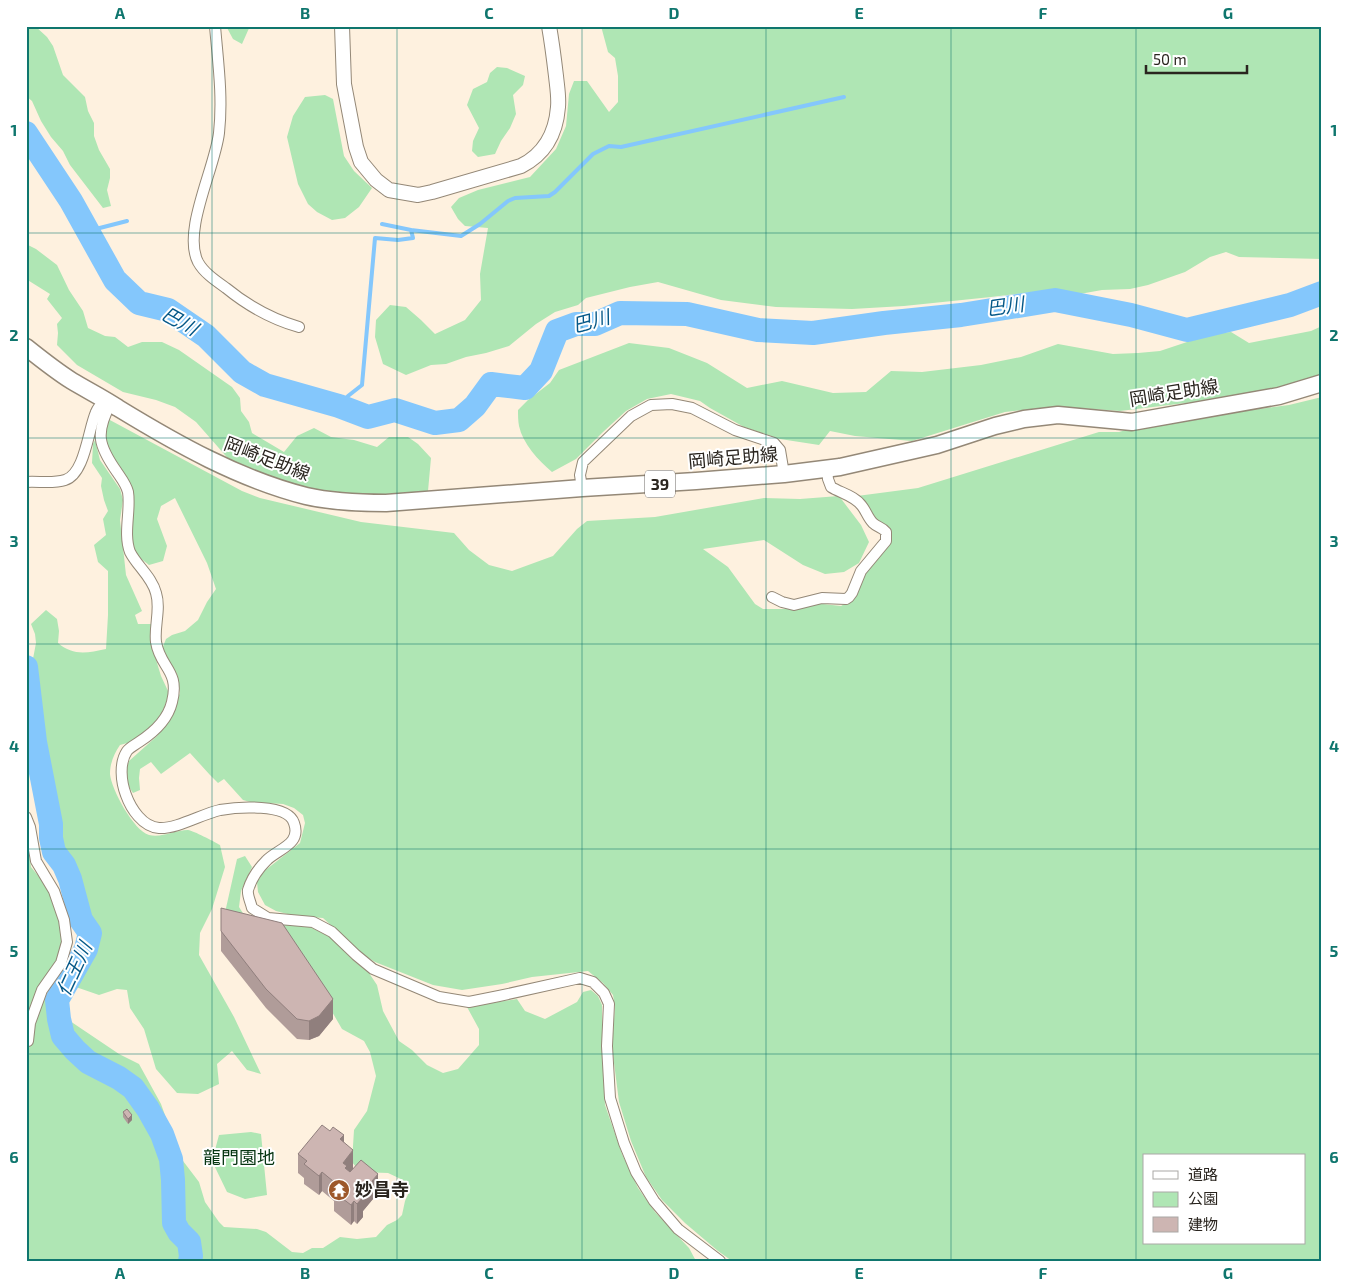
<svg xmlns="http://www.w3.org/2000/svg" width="1348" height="1287" viewBox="0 0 1348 1287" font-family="'Exo 2','Noto Sans JP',sans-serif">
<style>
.green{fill:#afe6b4;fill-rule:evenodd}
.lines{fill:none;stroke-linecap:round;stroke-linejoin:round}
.stream{stroke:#84c7fc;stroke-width:4}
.river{stroke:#84c7fc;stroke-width:24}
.minor-casing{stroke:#948877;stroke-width:12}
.tertiary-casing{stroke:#948877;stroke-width:16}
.primary-casing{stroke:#948877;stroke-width:19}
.minor{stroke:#fff;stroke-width:10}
.tertiary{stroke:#fff;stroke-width:14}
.primary{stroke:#fff;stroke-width:16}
.wall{fill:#b09c99}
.shaded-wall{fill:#907f7d}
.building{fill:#cdb5b2;stroke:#907f7d}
.grid{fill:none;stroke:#0f766e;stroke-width:1;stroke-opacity:0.55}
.labels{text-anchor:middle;stroke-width:4;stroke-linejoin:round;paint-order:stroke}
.shield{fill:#fff;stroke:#6a6662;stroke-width:1}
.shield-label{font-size:16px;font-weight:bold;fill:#2a251f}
.street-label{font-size:18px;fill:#2a251f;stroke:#fff}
.park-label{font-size:18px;fill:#073613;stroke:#fff}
.poi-label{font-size:18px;font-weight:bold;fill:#2a251f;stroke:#fff;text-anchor:start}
.water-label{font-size:19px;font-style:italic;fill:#055888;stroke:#fff}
.neatline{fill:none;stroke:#0f766e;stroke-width:2}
.grid-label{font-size:16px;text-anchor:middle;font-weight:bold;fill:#0f766e}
</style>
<rect width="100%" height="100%" fill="#fef1df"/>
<path class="green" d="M 26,26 L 35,26 L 47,37 L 53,46 L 63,75 L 85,97 L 88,111 L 94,123 L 94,136 L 99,150 L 110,169 L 110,178 L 107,190 L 111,206 L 103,208 L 70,165 L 63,151 L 51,137 L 41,121 L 32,101 L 26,96 Z
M 226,26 L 250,26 L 242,44 L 233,39 Z
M 601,26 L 1322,26 L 1322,259 L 1239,257 L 1226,252 L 1210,257 L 1185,272 L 1148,285 L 1130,289 L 1102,290 L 1074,295 L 1033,292 L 991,297 L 904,306 L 852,309 L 776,307 L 721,300 L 658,282 L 630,287 L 586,298 L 578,305 L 555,312 L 536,324 L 509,346 L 486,353 L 466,357 L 446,364 L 431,365 L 406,375 L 383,364 L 375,337 L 376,320 L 390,305 L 406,307 L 421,320 L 435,334 L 465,320 L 481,300 L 480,274 L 488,228 L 465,226 L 458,219 L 451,207 L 459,198 L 478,190 L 530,177 L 556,149 L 566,126 L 569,94 L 574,81 L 587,81 L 609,112 L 618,102 L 618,76 L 615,58 L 608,52 Z
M 497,67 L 507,68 L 525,76 L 523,85 L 513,95 L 516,114 L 510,128 L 501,141 L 495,154 L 478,157 L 472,151 L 473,141 L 479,128 L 467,105 L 473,89 L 487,82 L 490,73 Z
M 325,95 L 333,99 L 344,156 L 354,171 L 372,188 L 359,207 L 345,218 L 332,220 L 317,212 L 308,204 L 298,184 L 287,137 L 293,116 L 305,97 Z
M 26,244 L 36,249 L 57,265 L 69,290 L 83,311 L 88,328 L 105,336 L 115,337 L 128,347 L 142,342 L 162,342 L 179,350 L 232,387 L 240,398 L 241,411 L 249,422 L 252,433 L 284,452 L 297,436 L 314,428 L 331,437 L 354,440 L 377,447 L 389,437 L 408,437 L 418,444 L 431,458 L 428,491 L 347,497 L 300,494 L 232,463 L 196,422 L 175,407 L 156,400 L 123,392 L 77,365 L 57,345 L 58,333 L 57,324 L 62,318 L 47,299 L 50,294 L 26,279 Z
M 1322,326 L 1322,375 L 1280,387 L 1194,402 L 1120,411 L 1079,408 L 1042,408 L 1005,412 L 912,441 L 855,436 L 830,431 L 819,445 L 780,439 L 744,427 L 710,408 L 700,401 L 671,394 L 647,399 L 626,411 L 603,432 L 576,459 L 552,472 C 538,460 523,444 519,426 C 518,421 518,415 518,410 L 528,400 L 550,383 L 559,370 L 629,343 L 669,348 L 707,363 L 747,388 L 782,381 L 833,393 L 866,392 L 891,371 L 922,372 L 981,365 L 1021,357 L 1058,344 L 1113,354 L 1138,353 L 1160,351 L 1211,334 L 1231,332 L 1249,343 L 1311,331 Z
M 1322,397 L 1322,1261 L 732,1261 L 718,1251 L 685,1223 L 662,1200 L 646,1177 L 631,1141 L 619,1102 L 612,1047 L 615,1007 L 613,995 L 603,983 L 588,971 L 532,977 L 502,984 L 462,990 L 433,985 L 375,962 L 362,954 L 323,918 L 295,916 L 276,911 L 265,905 L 258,892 L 257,882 L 263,872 L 300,843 L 305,823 L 303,815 L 294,808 L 283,804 L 250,802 L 243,800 L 224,779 L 218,783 L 210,775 L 190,753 L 161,774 L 151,762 L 140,769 L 139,778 L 140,790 L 133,793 L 127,784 L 126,770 L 129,761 L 156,737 L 168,722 L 180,693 L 177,674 L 162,649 L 166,639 L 172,635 L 185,631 L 198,620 L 207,602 L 216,589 L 207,563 L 175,498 L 161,506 L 157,519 L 167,546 L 163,561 L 149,565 L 135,554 L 131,539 L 132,504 L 103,446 L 108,419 L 242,491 L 260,498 L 361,522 L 454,533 L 469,550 L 489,565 L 512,571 L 553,556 L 577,529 L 587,521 L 655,517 L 764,498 L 800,499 L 839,496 L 861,525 L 869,542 L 859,563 L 844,572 L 825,574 L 803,565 L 764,540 L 703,549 L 728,567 L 755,604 L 763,609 L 799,609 L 814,603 L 841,606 L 850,601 L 862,577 L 887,545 L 878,521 L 857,496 L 918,488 L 1099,432 L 1119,432 L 1142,425 L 1289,405 ZM 1144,1156 L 1304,1156 L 1304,1243 L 1144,1243 Z
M 95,440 L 100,460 L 120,489 L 123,500 L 120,520 L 126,575 L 142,611 L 135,615 L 138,624 L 156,624 L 154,653 L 161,676 L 169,693 C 161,721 150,738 120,745 C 114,754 110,763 110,774 C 111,789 134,831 149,835 C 162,838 175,830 188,830 C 194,831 213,841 220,845 L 225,867 L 212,909 L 200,933 L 199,955 L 234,1017 L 261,1074 L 247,1070 L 232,1051 L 217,1064 L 219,1084 L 198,1094 L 177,1093 L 156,1069 L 144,1029 L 130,1008 L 127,990 L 117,989 L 99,995 L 73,986 L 86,961 L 92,940 L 92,932 L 86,921 L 84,913 L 81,906 L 79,892 L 58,848 L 55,837 L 58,818 L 51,796 L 49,779 L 47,765 L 40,745 L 39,704 L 34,684 L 32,664 L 36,643 L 35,634 L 31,624 L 46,610 L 57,619 L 59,631 L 58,643 C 73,656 87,653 106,649 L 108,615 L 108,571 L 98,562 L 94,545 L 106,535 L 103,519 L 108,511 L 104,500 L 101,486 L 102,478 L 92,463 L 93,444 Z
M 26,831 L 31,867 L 49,889 L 61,923 L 63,944 L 57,961 L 38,990 L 67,1019 L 119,1054 L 139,1064 L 161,1104 L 180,1157 L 199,1182 L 205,1202 L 219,1222 L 224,1227 L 257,1229 L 266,1232 L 292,1252 L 303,1253 L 312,1248 L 323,1248 L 340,1237 L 357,1239 L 376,1237 L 387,1225 L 397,1220 L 402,1215 L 405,1201 L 410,1190 L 403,1180 L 388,1173 L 360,1172 L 352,1162 L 354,1130 L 367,1111 L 376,1076 L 370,1052 L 364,1041 L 342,1029 L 331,1010 L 224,917 L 237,859 L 245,856 L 252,867 L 241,891 L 239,907 L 246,918 L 308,926 L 330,937 L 354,961 L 369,973 L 377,985 L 383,1011 L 399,1041 L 412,1050 L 427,1065 L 443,1073 L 458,1069 L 479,1045 L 479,1029 L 467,1007 L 517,999 L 525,1011 L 545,1019 L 577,1002 L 583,992 L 591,990 L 598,996 L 602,1005 L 602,1046 L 605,1105 L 622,1154 L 638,1188 L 655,1212 L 689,1248 L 696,1261 L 26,1261 Z
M 251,1132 L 261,1134 L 267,1195 L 245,1199 L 227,1192 L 212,1161 L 219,1135 Z"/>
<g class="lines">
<path class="stream" d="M 382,224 L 411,230
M 88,231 L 127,221
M 339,406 L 348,396 L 362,385 L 375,238 L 398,240 L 413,238 L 411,230 L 461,236 L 480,224 L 508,201 L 515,198 L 549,196 L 555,192 L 593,154 L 609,146 L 621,147 L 844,97"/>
<path class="river" d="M 26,133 L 71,201 L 115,280 L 139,303 L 168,310 L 206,336 L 242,372 L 265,385 L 339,406 L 368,417 L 395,410 L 435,423 L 459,420 L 475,406 L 491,384 L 525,388 L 541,371 L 557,331 L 576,324 L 595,324 L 620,313 L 687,314 L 758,330 L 813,333 L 884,323 L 961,315 L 1055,300 L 1131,315 L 1187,330 L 1290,305 L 1322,293
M 26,667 L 35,742 L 51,824 L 51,838 L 54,852 L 64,865 L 70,879 L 81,920 L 90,933 L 86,949 L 57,1000 L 59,1019 L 63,1036 L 75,1050 L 88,1062 L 119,1078 L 133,1088 L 148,1109 L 162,1134 L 171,1159 L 173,1180 L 174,1223 L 179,1232 L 189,1242 L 191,1256 L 190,1261"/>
<g class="minor-casing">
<path id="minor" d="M 215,26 C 218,62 223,97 219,133 C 215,168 182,231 198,262 C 204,273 216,281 226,288 C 248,306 271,319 299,327
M 111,403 C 95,433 98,445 117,472 C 121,478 126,484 128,492 C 131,510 123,534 130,552 C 137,566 152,577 156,593 C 161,609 154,626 156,642 C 160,668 180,670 172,702 C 168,719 153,733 139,742 C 135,745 130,747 127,751 C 119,763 121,782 126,795 C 131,809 143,827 159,828 C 177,829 202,814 220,810 C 237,807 288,803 294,823 C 302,845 277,849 266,861 C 258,869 251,880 248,890 C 247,895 251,903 252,908 L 268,918 L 313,922 L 332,932 L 356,955 L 373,969 L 439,997 L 469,1002 L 499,996 L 580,978 L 593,982 L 604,993 L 609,1004 L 607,1046 L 610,1098 L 624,1143 L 636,1172 L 654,1201 L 678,1229 L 720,1261
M 26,482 C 38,481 53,484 65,480 C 85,474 88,430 96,412 C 98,407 102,403 105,400
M 582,488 L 580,475 L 583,462 L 631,416 L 651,405 L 672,404 L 692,408 L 735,430 L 774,443 L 780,450 L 784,474
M 772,597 L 782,602 L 794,605 L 822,598 L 846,599 L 849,597 L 852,593 L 861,571 L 886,541 L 886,532 C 882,527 877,527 873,523 C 868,518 866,511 862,506 C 855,496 841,493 831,487 L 828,479 L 827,469
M 26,817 L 30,827 L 36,861 L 54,891 L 64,920 L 67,942 L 61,963 L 42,990 L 30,1023 L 28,1041"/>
</g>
<g class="tertiary-casing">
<path id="tertiary" d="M 342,26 L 344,84 L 356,147 L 361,162 L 376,180 L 389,190 L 418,195 L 432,192 L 521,166 C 545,154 556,133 558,107 C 559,97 557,86 556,76 C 554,59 552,43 549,26"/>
</g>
<g class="primary-casing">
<path id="primary" d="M 26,347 C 41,359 56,371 72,381 C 87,390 103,398 118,408 C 177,444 239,479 306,496 C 332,502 359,503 386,503 L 582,488 L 696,481 L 784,474 L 840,467 L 937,445 L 995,426 L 1024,419 L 1058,415 L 1132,422 L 1279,396 L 1322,383"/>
</g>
<use href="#minor" class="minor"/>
<use href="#tertiary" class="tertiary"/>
<use href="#primary" class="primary"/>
</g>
<path class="wall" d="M 221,908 L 333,1019 L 319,1036 L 309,1040 L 297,1039 L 266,1008 L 221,951 Z
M 123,1112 L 132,1120 L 128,1124 L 123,1117 Z
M 344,1142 L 353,1168 L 378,1193 L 363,1211 L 363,1217 L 357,1224 L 354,1221 L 351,1225 L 334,1211 L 334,1201 L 322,1191 L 319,1195 L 304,1184 L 304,1178 L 298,1173 L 298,1154 Z"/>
<path class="shaded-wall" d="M 333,999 L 333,1019 L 319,1036 L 309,1040 L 309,1021 Z
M 132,1115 L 132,1120 L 128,1124 L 128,1119 Z
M 344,1135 L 344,1155 L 340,1139 Z
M 353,1150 L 353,1170 L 347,1178 L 343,1163 Z
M 322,1172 L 322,1191 L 319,1195 L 319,1176 Z
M 378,1174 L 378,1193 L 363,1211 L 363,1217 L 357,1224 L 357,1204 L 360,1195 Z
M 354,1201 L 354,1221 L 351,1225 L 351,1205 Z"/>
<path class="building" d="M 221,908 L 282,923 L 333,999 L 319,1016 L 309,1021 L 297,1019 L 266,989 L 221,931 Z
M 127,1109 L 132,1115 L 128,1119 L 123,1112 Z
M 322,1125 L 330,1131 L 333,1127 L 344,1135 L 340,1139 L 353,1150 L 343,1163 L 347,1166 L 345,1168 L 350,1172 L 361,1160 L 378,1174 L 360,1195 L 363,1197 L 357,1204 L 354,1201 L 351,1205 L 334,1192 L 339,1186 L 322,1172 L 319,1176 L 304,1164 L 307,1161 L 298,1154 Z"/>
<path class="grid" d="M 212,26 L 212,1261M 397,26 L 397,1261M 582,26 L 582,1261M 766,26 L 766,1261M 951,26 L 951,1261M 1136,26 L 1136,1261M 26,233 L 1322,233M 26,438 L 1322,438M 26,644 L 1322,644M 26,849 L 1322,849M 26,1054 L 1322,1054"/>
<defs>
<g id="temple-disc" transform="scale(1.125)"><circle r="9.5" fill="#9d582b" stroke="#fff"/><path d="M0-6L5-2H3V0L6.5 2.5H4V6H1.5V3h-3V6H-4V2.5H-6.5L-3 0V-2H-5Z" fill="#fff"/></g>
</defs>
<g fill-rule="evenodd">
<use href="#temple-disc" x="339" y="1190"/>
</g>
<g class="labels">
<rect class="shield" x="645" y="470.5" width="30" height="27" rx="4"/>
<g class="shield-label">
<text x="660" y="490">39</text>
</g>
<g class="street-label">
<text transform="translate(1174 393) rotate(-9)" y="6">岡崎足助線</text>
<text transform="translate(733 458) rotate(-5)" y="6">岡崎足助線</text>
<text transform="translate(267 459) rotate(21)" y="6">岡崎足助線</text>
</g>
<g class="park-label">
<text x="239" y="1164">龍門園地</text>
</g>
<g class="poi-label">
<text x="355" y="1196">妙昌寺</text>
</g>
<g class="water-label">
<text transform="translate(1005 306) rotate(-8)" y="7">巴川</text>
<text transform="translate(180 321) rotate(29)" y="7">巴川</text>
<text transform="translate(591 321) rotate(-15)" y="7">巴川</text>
<text transform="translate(74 969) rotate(-65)" y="7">仁王川</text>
</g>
</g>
<rect width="1348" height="1287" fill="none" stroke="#ffffff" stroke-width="55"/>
<rect x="1143" y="1154" width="162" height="90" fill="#ffffff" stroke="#aaa8a5"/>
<rect x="1153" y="1171" width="25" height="8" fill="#ffffff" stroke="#aaa8a5"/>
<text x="1188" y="1180" font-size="15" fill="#2a251f">道路</text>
<rect x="1153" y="1192" width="25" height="15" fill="#afe6b4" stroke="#aaa8a5"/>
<text x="1188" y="1204" font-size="15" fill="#2a251f">公園</text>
<rect x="1153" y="1217" width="25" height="15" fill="#cdb5b2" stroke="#aaa8a5"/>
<text x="1188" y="1230" font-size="15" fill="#2a251f">建物</text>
<path d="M1146 65v8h101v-8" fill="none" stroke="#2a251f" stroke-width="2.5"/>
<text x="1153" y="65" font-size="15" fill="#2a251f" stroke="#ffffff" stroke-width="4" paint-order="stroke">50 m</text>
<rect x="28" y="28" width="1292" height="1232" class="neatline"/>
<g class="grid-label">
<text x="120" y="19">A</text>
<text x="305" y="19">B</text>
<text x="489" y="19">C</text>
<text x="674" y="19">D</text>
<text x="859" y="19">E</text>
<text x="1043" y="19">F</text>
<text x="1228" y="19">G</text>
<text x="14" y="136">1</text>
<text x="1334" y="136">1</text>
<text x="14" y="341">2</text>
<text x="1334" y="341">2</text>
<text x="14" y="547">3</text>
<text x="1334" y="547">3</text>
<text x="14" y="752">4</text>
<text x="1334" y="752">4</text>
<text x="14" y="957">5</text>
<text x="1334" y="957">5</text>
<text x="14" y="1163">6</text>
<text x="1334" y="1163">6</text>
<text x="120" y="1279">A</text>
<text x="305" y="1279">B</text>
<text x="489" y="1279">C</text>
<text x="674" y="1279">D</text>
<text x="859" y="1279">E</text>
<text x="1043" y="1279">F</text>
<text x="1228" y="1279">G</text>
</g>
</svg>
